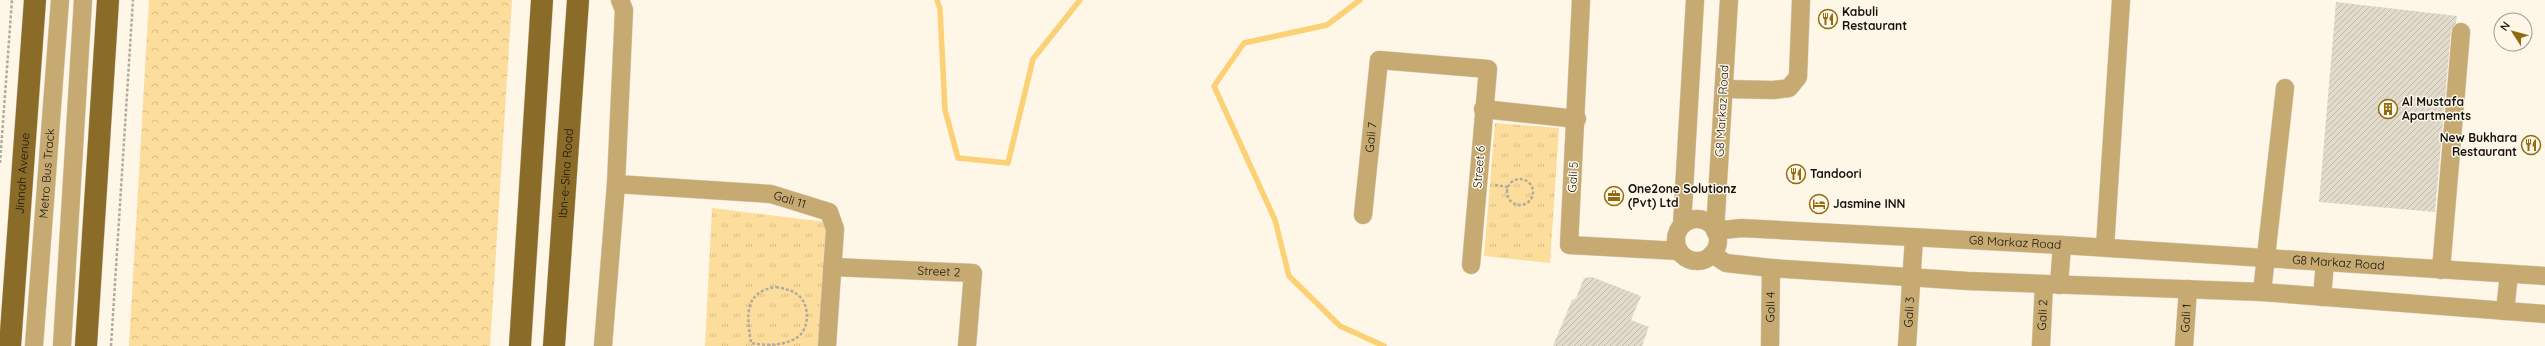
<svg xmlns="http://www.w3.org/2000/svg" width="2545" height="346" viewBox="0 0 2545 346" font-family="Quicksand,sans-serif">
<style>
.grass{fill:url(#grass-tufts)}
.forest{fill:url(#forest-crowns)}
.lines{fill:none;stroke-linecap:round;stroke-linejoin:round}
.stream{stroke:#fcd074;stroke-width:5.5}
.building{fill:url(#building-hatch)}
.minor-casing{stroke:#d9d2c4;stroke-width:19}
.major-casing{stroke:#d9d2c4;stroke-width:23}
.path{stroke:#b1ab9f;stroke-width:2.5;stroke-dasharray:3 2;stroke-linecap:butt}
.minor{stroke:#c6aa71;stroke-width:18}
.major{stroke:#8a6c28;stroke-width:22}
.labels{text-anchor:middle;stroke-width:3;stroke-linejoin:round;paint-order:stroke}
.poi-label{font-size:12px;font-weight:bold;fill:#15130e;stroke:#fef6e7;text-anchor:start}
.street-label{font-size:12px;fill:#15130e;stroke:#fef6e7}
</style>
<defs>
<pattern id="grass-tufts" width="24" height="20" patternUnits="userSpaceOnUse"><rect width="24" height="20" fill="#fcdd9c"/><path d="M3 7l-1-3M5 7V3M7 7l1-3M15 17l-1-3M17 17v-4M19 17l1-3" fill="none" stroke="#d7bd85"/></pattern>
<pattern id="forest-crowns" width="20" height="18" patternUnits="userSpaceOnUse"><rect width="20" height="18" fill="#fcdd9c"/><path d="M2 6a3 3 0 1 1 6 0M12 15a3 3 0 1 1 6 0" fill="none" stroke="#d7bd85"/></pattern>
<pattern id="building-hatch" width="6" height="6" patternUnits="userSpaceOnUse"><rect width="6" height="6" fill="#e2dbcc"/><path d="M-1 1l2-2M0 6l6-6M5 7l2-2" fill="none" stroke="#c1bbae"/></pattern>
</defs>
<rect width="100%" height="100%" fill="#fef6e7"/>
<path class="grass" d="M 1495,123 L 1559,128 L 1550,263 L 1484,256 Z
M 712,208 L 826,222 L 819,346 L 705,346 Z"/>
<path class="forest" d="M 149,0 L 512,0 L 490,346 L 129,346 Z"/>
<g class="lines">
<path class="stream" d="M 937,0 L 940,9 L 945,110 L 958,158 L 1008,163 L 1033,59 L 1080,0
M 1360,0 L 1327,25 L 1244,43 L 1214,86 L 1275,220 L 1289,276 L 1340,326 L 1384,346"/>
</g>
<path class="building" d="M 2336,2 L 2457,16 L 2456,23 L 2451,31 L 2435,212 L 2319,202 Z
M 1592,277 L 1641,296 L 1631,320 L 1649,327 L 1642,346 L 1553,346 L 1572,300 L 1576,298 L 1584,278 Z"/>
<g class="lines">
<g class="minor-casing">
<g id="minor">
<path d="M 1581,0 L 1569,245 L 1679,251"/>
<path id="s1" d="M 1729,0 L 1715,231 L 1741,228 L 2062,245 L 2545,276"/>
<path d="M 1724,89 L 1774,90 L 1789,88 L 1798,77 L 1801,0"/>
<path d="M 1483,109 L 1577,119"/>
<path id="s2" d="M 616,184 L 771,194 L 829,212 L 835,229 L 827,346"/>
<path id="s3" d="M 1363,215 L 1379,60 L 1488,69 L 1471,265"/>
<circle cx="1697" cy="240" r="21"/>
<path d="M 1682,225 L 1695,0"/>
<path d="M 2105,247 L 2121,0"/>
<path d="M 1712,254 L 1726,263 L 1771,268 L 1968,281 L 2262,292 L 2545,314"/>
<path id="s4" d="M 832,267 L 973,273 L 967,346"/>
<path d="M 2441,270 L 2461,32"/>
<path d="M 2059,285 L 2062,245"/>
<path d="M 2262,292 L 2285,88"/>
<path d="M 2322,297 L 2325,262"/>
<path d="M 2505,311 L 2509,274"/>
<path id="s5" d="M 34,346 L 60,0"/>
<path d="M 62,346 L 83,0"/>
<path d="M 603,346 L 616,184 L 624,10 L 620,0"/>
<path id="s6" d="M 1770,346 L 1771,268"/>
<path id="s7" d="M 1907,346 L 1914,238"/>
<path id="s8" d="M 2041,346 L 2044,284"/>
<path id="s9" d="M 2184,346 L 2188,289"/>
</g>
</g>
<g class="major-casing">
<g id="major">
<path id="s10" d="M 10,346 L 35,0"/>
<path d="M 86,346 L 108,0"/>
<path d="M 520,346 L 542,0"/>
<path id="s11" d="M 554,346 L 578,0"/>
</g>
</g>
<path class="path" d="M 0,163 L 12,0
M1507 192a13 13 0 1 1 26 0a13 13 0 1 1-26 0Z
M 1495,185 L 1508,187
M 776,287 C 785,289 793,290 799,296 C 809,304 810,327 799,336 C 786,346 767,346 751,343 C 747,316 743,292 776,287 Z
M 111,346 L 133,0"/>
<use href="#minor" class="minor"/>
<use href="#major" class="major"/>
</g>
<defs>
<g id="restaurant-ring" transform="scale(1)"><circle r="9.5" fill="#fef6e7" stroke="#8f6c11" stroke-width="1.5"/><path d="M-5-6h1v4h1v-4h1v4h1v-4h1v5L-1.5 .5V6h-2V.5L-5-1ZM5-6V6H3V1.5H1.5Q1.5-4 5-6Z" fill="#8f6c11"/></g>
<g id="building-ring" transform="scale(1)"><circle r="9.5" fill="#fef6e7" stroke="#8f6c11" stroke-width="1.5"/><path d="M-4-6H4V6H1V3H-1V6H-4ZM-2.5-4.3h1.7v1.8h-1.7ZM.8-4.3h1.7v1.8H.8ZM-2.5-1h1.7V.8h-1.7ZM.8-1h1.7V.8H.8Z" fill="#8f6c11"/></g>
<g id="office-ring" transform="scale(1)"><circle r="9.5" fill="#fef6e7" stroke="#8f6c11" stroke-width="1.5"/><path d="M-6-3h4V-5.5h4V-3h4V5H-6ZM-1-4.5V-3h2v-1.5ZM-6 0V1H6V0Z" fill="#8f6c11"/></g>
<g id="hotel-ring" transform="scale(1)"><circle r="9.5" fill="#fef6e7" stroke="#8f6c11" stroke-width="1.5"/><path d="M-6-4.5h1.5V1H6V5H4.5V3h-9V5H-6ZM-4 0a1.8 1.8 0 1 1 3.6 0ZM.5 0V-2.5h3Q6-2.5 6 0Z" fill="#8f6c11"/></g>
</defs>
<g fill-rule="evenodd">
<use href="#restaurant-ring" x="1828" y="19"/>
<use href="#building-ring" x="2388" y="109"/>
<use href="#restaurant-ring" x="2531" y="145"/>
<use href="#restaurant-ring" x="1796" y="174"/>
<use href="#office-ring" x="1614" y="196"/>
<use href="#hotel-ring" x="1819" y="204"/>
</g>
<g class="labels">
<g class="poi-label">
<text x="1842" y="16">Kabuli<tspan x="1842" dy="14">Restaurant</tspan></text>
<text x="2402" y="106">Al Mustafa<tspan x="2402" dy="14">Apartments</tspan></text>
<text x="2517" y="142" text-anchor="end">New Bukhara<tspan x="2517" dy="14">Restaurant</tspan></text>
<text x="1810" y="178">Tandoori</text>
<text x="1628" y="193">One2one Solutionz<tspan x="1628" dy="14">(Pvt) Ltd</tspan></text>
<text x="1833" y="208">Jasmine INN</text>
</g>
<g class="street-label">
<text transform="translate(1722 111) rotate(-87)" y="4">G8 Markaz Road</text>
<text dy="4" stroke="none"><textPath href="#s3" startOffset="78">Gali 7</textPath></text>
<text transform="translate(1479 167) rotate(-85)" y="4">Street 6</text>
<text dy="4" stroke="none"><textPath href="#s10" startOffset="173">Jinnah Avenue</textPath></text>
<text dy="4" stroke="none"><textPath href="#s5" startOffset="173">Metro Bus Track</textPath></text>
<text dy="4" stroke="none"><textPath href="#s11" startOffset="173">Ibn-e-Sina Road</textPath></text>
<text transform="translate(1573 177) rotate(-86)" y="4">Gali 5</text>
<text dy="4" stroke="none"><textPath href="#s2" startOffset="175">Gali 11</textPath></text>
<text dy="4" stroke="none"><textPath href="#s1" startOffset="532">G8 Markaz Road</textPath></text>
<text dy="4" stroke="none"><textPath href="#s1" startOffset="856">G8 Markaz Road</textPath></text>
<text dy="4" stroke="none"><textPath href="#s4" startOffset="107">Street 2</textPath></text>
<text dy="4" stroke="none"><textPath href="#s6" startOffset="39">Gali 4</textPath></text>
<text dy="4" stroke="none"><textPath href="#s7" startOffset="34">Gali 3</textPath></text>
<text dy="4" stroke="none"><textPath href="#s8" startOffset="31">Gali 2</textPath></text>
<text dy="4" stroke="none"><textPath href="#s9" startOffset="28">Gali 1</textPath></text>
</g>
</g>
<g transform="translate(2513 32) rotate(306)"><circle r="19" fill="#fef6e7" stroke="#a19b90"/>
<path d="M0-3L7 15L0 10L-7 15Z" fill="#8f6c11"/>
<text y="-6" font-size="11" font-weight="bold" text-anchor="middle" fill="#15130e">N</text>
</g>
</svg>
